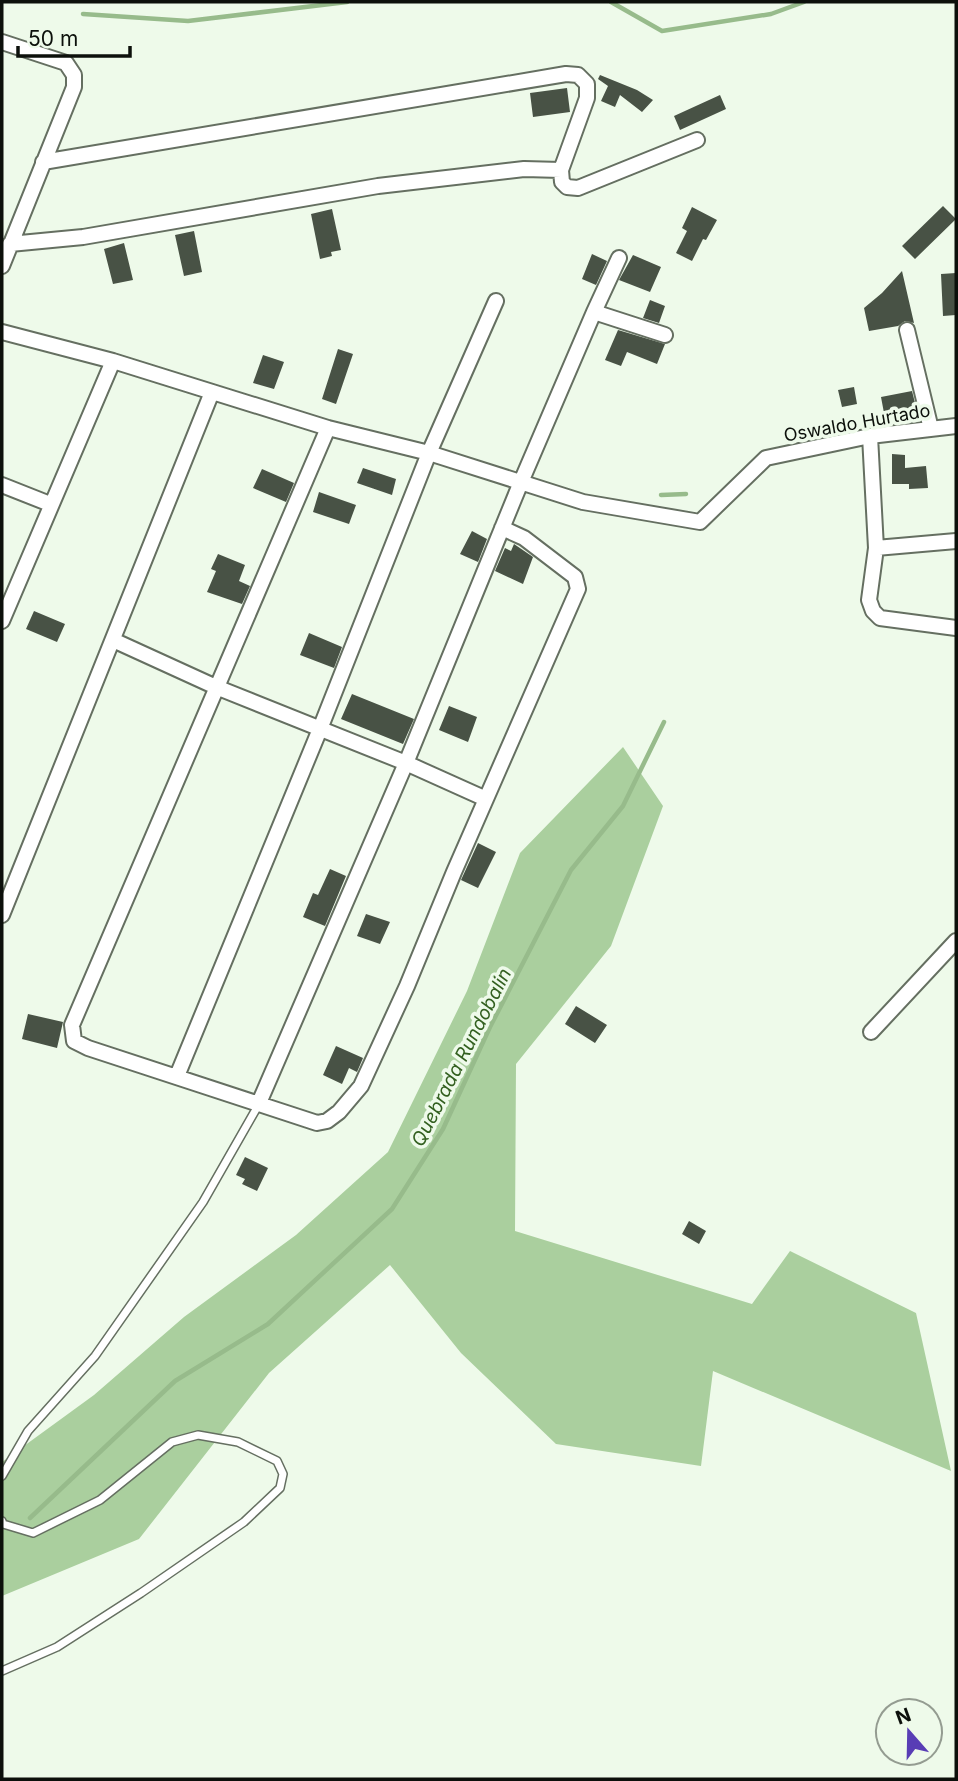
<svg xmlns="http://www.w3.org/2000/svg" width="958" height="1781" viewBox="0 0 958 1781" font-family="Inter,sans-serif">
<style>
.forest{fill:#aacf9e}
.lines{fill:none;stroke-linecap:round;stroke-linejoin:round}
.stream{stroke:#97bb8b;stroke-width:4.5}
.building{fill:#485245}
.lane-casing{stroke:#656f61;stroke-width:10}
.street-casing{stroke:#656f61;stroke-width:18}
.lane{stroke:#fff;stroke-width:7}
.street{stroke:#fff;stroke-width:14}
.labels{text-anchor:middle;stroke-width:7;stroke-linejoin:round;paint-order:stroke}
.street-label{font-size:18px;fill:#0c100b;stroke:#eefaea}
.water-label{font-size:19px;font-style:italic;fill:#336020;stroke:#eefaea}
</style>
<rect width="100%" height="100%" fill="#eefaea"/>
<path class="forest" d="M 623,747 L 663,806 L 611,946 L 516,1064 L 515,1231 L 752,1304 L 790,1251 L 916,1313 L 951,1471 L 713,1371 L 701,1466 L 556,1444 L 461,1353 L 390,1265 L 269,1373 L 139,1539 L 2,1596 L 2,1462 L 94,1395 L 184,1317 L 296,1235 L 388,1152 L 467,991 L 520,853 Z"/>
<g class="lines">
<path class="stream" d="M 611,2 L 662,31 L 771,14 L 804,2
M 83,14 L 188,21 L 347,2
M 661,495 L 686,494
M 30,1518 L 175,1381 L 268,1324 L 392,1209 L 443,1129 L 490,1027 L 571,870 L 623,806 L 664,722"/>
</g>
<path class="building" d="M 600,75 L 637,90 L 653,100 L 642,112 L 620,95 L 615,107 L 601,101 L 608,86 L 598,79 Z
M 567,88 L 570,112 L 533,117 L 530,93 Z
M 720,95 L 726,109 L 680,130 L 674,116 Z
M 943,206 L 956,219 L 915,259 L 902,246 Z
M 692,207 L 717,220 L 706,240 L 703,239 L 692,261 L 676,253 L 687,231 L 682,228 Z
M 332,209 L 341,250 L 331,252 L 332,256 L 320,259 L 311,214 Z
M 194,231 L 202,272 L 184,276 L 175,235 Z
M 124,243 L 133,280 L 113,284 L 104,249 Z
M 592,254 L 607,261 L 596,285 L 582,279 Z
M 633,255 L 661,267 L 650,292 L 619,280 Z
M 902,271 L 914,323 L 905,321 L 898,326 L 869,331 L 864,308 L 882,293 Z
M 956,273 L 956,315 L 943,316 L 941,274 Z
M 650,300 L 665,306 L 659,323 L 643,318 Z
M 618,330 L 665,344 L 657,364 L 627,352 L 621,366 L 605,360 Z
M 338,349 L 353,354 L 336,404 L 322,399 Z
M 263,355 L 284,362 L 274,389 L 253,383 Z
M 854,387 L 857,404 L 842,407 L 838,390 Z
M 912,391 L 918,415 L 905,418 L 903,410 L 884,413 L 881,397 Z
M 892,454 L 905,455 L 905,468 L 926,466 L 928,488 L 909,489 L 909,484 L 892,484 Z
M 363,468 L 396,479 L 392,495 L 357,483 Z
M 262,469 L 294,483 L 286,502 L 253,488 Z
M 319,492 L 356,505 L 349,524 L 313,512 Z
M 472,531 L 487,539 L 478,562 L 460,554 Z
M 514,544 L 533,557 L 523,584 L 495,571 L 505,548 L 511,551 Z
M 218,554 L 245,565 L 239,581 L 250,586 L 242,604 L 207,592 L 216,571 L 211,569 Z
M 34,611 L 65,624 L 57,642 L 26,629 Z
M 309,633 L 342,647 L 334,668 L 300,655 Z
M 352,694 L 414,719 L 403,744 L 341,719 Z
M 449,706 L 477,717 L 468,742 L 439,730 Z
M 478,843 L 496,852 L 478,888 L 461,880 Z
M 330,869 L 346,876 L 325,926 L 303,917 L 313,893 L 318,895 Z
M 366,914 L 390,922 L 380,944 L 357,936 Z
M 576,1006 L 607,1025 L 595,1043 L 565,1024 Z
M 28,1014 L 63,1022 L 57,1048 L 22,1039 Z
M 336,1046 L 363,1058 L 357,1072 L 349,1068 L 342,1084 L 323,1075 Z
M 245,1157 L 268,1168 L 257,1191 L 242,1184 L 245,1179 L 236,1175 Z
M 689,1221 L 706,1231 L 699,1244 L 682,1234 Z"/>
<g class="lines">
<g class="lane-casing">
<path id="lane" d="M 2,1476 L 28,1431 L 95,1356 L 203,1202 L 259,1104
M 2,1521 L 3,1524 L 33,1533 L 100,1500 L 172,1442 L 198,1435 L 238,1442 L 277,1461 L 283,1474 L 280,1488 L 244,1522 L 141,1593 L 57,1647 L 2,1671"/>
</g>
<g class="street-casing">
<path id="street" d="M 2,42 L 66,63 L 74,75 L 74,87 L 2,266
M 43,162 L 566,74 L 578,75 L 587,84 L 587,98 L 561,170 L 562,182 L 567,187 L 578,188 L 697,140
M 10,244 L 83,237 L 378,186 L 524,169 L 561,170
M 594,312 L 619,258
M 907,330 L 931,429
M 2,332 L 113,361 L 328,428 L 429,453 L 583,502 L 700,522 L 766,458 L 870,436 L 956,426
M 328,428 L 72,1025 L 74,1041 L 88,1048 L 317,1123 L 327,1121 L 339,1112 L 361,1086 L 407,986 L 454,872 L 578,589 L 575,577 L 524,538 L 502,528
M 870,436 L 876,548 L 869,600 L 873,611 L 880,618 L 956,628
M 2,485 L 50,504
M 876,548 L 956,541
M 2,621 L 113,361
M 113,640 L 216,687 L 406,763 L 486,799
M 2,915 L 212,392
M 871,1032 L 956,941
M 177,1076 L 320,729 L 429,453 L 496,301
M 259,1103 L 406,763 L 521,482 L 594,312 L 665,335"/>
</g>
<use href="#lane" class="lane"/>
<use href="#street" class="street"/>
</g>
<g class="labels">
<g class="street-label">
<text transform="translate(857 423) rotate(-10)" y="6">Oswaldo Hurtado</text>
</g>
<g class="water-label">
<text transform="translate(461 1057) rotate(-63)" y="7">Quebrada Rundobalin</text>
</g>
</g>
<rect width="958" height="1781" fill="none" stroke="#0c100b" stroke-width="7"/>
<g transform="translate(909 1732) rotate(340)"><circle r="33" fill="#eefaea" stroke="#949c91" stroke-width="2"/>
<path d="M0-5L12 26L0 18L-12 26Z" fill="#583db5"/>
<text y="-10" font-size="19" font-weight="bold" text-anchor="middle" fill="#0c100b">N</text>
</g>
<path d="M18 46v10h112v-10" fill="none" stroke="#0c100b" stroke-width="3.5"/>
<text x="28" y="46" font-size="21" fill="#0c100b" stroke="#eefaea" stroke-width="5" paint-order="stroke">50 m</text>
</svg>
